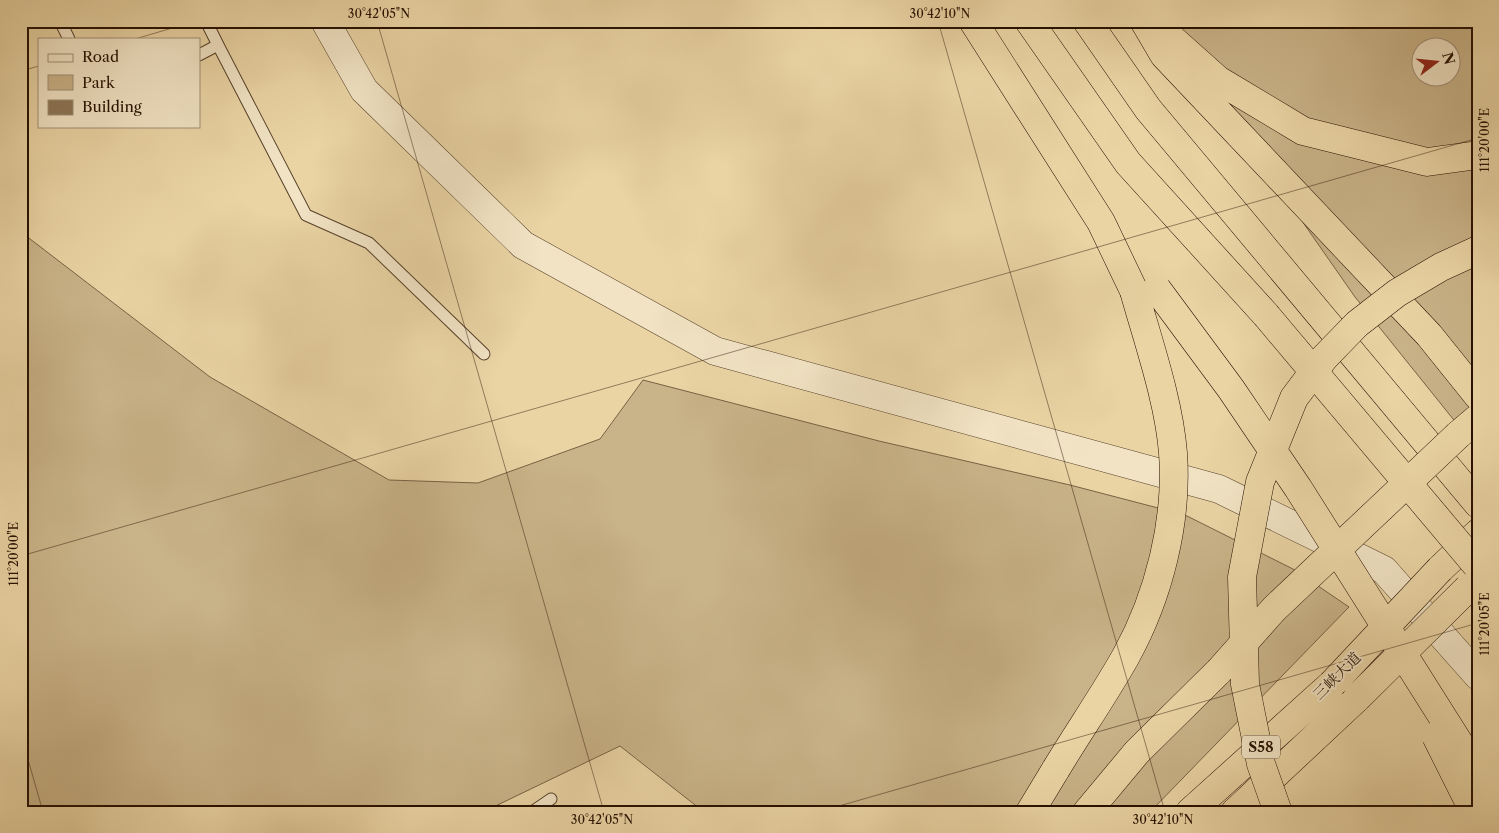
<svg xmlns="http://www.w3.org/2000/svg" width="1499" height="833" viewBox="0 0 1499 833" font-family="'Libre Caslon Text','Noto Serif SC',serif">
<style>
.green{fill:#c9b388;stroke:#786244;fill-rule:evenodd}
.building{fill:#8c7656;stroke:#261001}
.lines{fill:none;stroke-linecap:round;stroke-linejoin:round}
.service-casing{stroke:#57412a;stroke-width:13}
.tertiary-casing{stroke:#57412a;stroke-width:29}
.trunk-casing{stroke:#261001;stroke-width:29}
.motorway-casing{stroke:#261001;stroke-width:29}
.service{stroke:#f1e3c4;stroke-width:11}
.tertiary{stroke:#f1e3c4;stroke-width:28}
.trunk{stroke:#ead4a4;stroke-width:28}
.motorway{stroke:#ead4a4;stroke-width:28}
.trunk-bridge-casing{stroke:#261001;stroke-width:29;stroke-linecap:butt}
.motorway-bridge-casing{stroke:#261001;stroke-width:29;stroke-linecap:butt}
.trunk-bridge{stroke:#ead4a4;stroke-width:28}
.motorway-bridge{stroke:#ead4a4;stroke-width:28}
.ticks{fill:none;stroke:#261001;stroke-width:1;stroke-opacity:0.45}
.labels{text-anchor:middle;stroke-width:4;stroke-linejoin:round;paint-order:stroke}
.shield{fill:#f1e3c4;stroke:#634f3c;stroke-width:1}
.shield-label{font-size:14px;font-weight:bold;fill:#261001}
.street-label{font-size:15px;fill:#261001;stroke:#f1e3c4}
.neatline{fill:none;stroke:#261001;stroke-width:2}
.ticks-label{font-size:12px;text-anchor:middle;fill:#261001}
</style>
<rect width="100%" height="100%" fill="#ead4a4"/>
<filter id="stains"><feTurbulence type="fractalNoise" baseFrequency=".004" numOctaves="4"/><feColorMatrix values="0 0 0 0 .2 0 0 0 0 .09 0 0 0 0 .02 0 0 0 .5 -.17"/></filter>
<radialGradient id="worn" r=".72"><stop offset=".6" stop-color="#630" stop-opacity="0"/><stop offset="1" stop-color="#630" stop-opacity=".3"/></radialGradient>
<path class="green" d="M 1170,21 L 1478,21 L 1478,450 L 1355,297 L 1212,92 ZM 1422,48 L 1452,48 L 1452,78 L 1422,78 Z
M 21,232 L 210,377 L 389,480 L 478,483 L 600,439 L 643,380 L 879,441 L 1070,485 L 1185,515 L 1293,569 L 1349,607 L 1150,812 L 704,812 L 620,746 L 483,812 L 21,812 Z"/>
<path class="building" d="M 21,66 L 27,76 L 21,80 Z"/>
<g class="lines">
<g class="service-casing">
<path id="service" d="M 60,21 L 69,39
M 218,45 L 306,215 L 369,243 L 484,354
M 199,55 L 218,45 L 206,21
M 532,812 L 551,799"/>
</g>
<g class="tertiary-casing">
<path id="tertiary" d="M 325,21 L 364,90 L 523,245 L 715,351 L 1219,489 L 1384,570 L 1478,676"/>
</g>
<g class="trunk-casing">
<path id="trunk" d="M 1029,21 L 1128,163 L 1266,315
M 1087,21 L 1148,109 L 1478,504"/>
</g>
<g class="motorway-casing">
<path id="motorway" d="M 973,21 L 1101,222 L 1134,291
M 1144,21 L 1164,55 L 1429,335 L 1478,396
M 1162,30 L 1218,80 L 1303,131 L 1427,162 L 1478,155
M 1458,435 L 1478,418
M 1440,569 L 1478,533
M 1030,812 L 1056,769
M 1087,812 L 1137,752 L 1219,671
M 1190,812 L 1332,684
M 1235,812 L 1357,698"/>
</g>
<use href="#service" class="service"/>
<use href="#tertiary" class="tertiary"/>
<use href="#trunk" class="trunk"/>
<use href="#motorway" class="motorway"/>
<g class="trunk-bridge-casing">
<path id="trunk-bridge" d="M 1266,315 L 1478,567"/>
</g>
<g class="motorway-bridge-casing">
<path id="motorway-bridge" d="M 1157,289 L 1231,389 L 1298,488 L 1478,773
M 1219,671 L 1274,609 L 1458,435
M 1332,684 L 1440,569
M 1357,698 L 1468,588
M 1436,736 L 1474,812
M 1056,769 C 1079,731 1104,695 1126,656 C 1159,596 1178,521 1173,453 C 1169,401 1148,341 1134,291
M 1278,812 L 1261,764 L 1245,684 L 1242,577 L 1260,482 L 1294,398 L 1324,358 L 1357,324 L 1397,293 L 1441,267 L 1478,250"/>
</g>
<use href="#trunk-bridge" class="trunk-bridge"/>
<use href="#motorway-bridge" class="motorway-bridge"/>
</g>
<path class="ticks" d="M 377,21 L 604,812M 938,21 L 1165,812M 135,39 L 196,21M 21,71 L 39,66M 21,556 L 1478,138M 21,735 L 43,812M 818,812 L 1478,623"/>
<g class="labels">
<rect class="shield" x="1242" y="735.5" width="38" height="23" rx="4"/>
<g class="shield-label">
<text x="1261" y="752">S58</text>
</g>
<g class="street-label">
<text transform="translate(1337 676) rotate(-45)" y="5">三峡大道</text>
</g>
</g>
<rect width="1499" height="833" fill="none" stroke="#ead4a4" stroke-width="55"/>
<rect x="38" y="38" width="162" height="90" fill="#f1e3c4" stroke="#a08f76"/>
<rect x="48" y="54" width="25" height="8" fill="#f1e3c4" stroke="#a08f76"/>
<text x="82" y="62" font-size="15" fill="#261001">Road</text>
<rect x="48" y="75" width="25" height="15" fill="#c9b388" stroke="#a08f76"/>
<text x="82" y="88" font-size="15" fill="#261001">Park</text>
<rect x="48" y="100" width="25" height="15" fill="#8c7656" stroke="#a08f76"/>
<text x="82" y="112" font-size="15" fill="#261001">Building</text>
<g transform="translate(1436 62) rotate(74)"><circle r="24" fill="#f1e3c4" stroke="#a08f76"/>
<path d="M0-4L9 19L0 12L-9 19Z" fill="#8f2418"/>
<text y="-8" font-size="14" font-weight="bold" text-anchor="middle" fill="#261001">N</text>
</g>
<rect x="28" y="28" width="1444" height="778" class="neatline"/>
<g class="ticks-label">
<text x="379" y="18">30°42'05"N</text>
<text x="940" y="18">30°42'10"N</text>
<text transform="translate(1485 140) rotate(-90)" y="4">111°20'00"E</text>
<text transform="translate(14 554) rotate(-90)" y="4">111°20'00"E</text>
<text transform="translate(1485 624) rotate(-90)" y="4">111°20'05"E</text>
<text x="602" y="824">30°42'05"N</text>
<text x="1163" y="824">30°42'10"N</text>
</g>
<rect width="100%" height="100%" filter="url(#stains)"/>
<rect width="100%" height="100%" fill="url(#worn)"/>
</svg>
